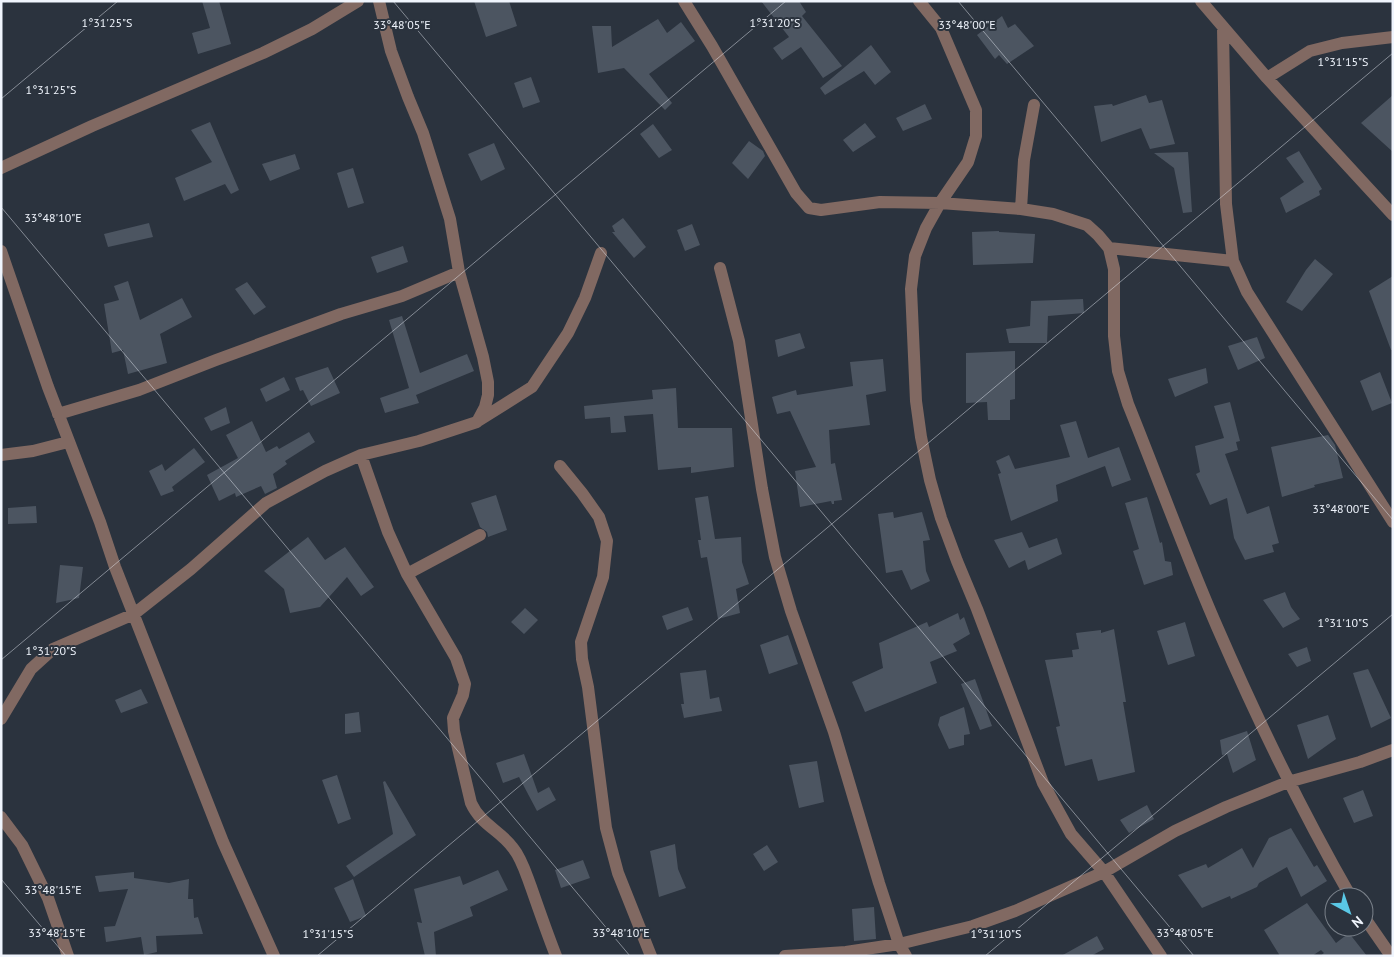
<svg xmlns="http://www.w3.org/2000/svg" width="1394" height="957" viewBox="0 0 1394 957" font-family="'PT Sans',sans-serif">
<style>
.building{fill:#4c5561}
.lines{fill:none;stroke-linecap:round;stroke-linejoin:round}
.minor{stroke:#816962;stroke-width:12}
.ticks{fill:none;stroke:#f0f5fd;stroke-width:1;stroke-opacity:0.45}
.ticks-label{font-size:12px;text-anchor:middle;fill:#f0f5fd;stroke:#2b333e;stroke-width:4;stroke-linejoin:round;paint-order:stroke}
</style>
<rect width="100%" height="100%" fill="#2b333e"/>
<path class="building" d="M 202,1 L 219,1 L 231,44 L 198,54 L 192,33 L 210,28 Z
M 474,1 L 509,1 L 517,26 L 486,37 Z
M 761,1 L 799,1 L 806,12 L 802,16 L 842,66 L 823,78 L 801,47 L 782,60 L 773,48 L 789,37 Z
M 1002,16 L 1008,28 L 1015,24 L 1034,46 L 1007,64 L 999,55 L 995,59 L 977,35 Z
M 658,19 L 667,33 L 681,22 L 695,41 L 649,74 L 672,103 L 665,110 L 624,68 L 598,73 L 592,26 L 611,26 L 612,47 Z
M 871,45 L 891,72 L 875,85 L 864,71 L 825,95 L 820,88 Z
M 531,77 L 540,102 L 523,108 L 514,83 Z
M 1146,95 L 1149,103 L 1162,100 L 1175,144 L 1150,149 L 1141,128 L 1101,142 L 1094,106 L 1112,104 L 1113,106 Z
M 1393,95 L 1393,152 L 1361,123 Z
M 925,104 L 932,119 L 903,131 L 896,118 Z
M 210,122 L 239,190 L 231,194 L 225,184 L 184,201 L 175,178 L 212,162 L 191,130 Z
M 865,123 L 876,137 L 853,152 L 843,140 Z
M 653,124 L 672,150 L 659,158 L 640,134 Z
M 749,141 L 763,151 L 765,156 L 748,179 L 732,163 Z
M 494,143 L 505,169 L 481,181 L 468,154 Z
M 1299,151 L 1322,189 L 1319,191 L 1320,195 L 1286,213 L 1280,198 L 1304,182 L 1286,158 Z
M 1188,152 L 1192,212 L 1183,213 L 1174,168 L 1154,153 Z
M 295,154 L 300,169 L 270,181 L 262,164 Z
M 353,168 L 364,203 L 348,208 L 337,173 Z
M 623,218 L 646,247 L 634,258 L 612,232 L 615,232 L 612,226 Z
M 149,223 L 153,237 L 108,247 L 104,234 Z
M 692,224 L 700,245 L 685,251 L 677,230 Z
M 999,231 L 999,232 L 1035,234 L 1033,263 L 973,265 L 972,232 Z
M 403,246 L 408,262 L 377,273 L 371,257 Z
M 1315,259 L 1333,274 L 1302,311 L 1286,302 L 1306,270 Z
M 1393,276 L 1393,350 L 1391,350 L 1369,291 Z
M 128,281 L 140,320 L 182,298 L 192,317 L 160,334 L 167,363 L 128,374 L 123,350 L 112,353 L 104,304 L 119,300 L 114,286 Z
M 247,282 L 266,307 L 254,315 L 235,289 Z
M 1083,299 L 1084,313 L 1048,316 L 1047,343 L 1009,343 L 1006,329 L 1030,326 L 1031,301 Z
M 402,316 L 420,373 L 467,354 L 474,371 L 416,395 L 419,403 L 385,413 L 380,398 L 409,388 L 389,320 Z
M 800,333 L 805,348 L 778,357 L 775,340 Z
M 1257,337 L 1265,358 L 1238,370 L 1228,346 Z
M 1015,351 L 1015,399 L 1010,400 L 1010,420 L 988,420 L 987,402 L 966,403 L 966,353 Z
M 883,359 L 886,391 L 866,395 L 870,425 L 829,430 L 831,464 L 835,463 L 842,500 L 834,501 L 834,504 L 832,504 L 831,501 L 800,507 L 795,471 L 816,467 L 790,411 L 777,414 L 772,397 L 796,390 L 797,395 L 853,386 L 850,362 Z
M 328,367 L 340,393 L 311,406 L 303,390 L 300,391 L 295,378 Z
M 1206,368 L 1208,383 L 1175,397 L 1168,379 Z
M 1380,372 L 1392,403 L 1372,411 L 1360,381 Z
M 284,377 L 290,390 L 266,402 L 260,389 Z
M 676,388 L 678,428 L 732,428 L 734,467 L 691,473 L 691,467 L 658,470 L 653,414 L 624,416 L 626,432 L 611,433 L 610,417 L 585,419 L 584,406 L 653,399 L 652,390 Z
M 1230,402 L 1240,441 L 1236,442 L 1238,450 L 1225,454 L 1247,514 L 1269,506 L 1279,543 L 1272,545 L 1274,552 L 1245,560 L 1234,538 L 1227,498 L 1210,505 L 1196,474 L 1200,472 L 1195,446 L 1224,438 L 1214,406 Z
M 226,407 L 230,423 L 211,431 L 204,418 Z
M 252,421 L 266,452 L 277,446 L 279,449 L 309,432 L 315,442 L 285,461 L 287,464 L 273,474 L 277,488 L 265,494 L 261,486 L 236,497 L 235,493 L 219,501 L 207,475 L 238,458 L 226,435 Z
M 1076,421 L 1088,458 L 1119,447 L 1131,480 L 1112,487 L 1105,466 L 1056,485 L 1058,501 L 1011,521 L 998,474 L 1001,473 L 996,461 L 1009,455 L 1015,469 L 1070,457 L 1060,425 Z
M 1328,435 L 1335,445 L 1343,478 L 1314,485 L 1315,487 L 1282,497 L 1271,447 Z
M 194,448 L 205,462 L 172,487 L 174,491 L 161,496 L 149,471 L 162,464 L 165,471 Z
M 496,495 L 507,530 L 488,537 L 487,532 L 480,527 L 471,503 Z
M 708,496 L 715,539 L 741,537 L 742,562 L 749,584 L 736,589 L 740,613 L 718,619 L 707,557 L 701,558 L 698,540 L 701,540 L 695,498 Z
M 1147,497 L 1160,543 L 1162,542 L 1165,561 L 1171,562 L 1173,575 L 1144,585 L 1133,551 L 1139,549 L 1125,503 Z
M 36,506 L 37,523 L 8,524 L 8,508 Z
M 893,512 L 894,518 L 922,512 L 930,540 L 923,541 L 926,571 L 930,581 L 911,590 L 902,570 L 886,573 L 878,514 Z
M 1022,532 L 1029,548 L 1057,538 L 1062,554 L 1028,570 L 1025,560 L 1009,568 L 994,540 Z
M 308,537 L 325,560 L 345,547 L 374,587 L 361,596 L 347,577 L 320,607 L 290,613 L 284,589 L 264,571 Z
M 60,565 L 83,567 L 79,598 L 56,603 Z
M 1285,592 L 1291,607 L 1300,619 L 1283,628 L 1263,600 Z
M 688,607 L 693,620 L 667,630 L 662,616 Z
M 525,608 L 538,620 L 524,634 L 511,622 Z
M 958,613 L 960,620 L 964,617 L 970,634 L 953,644 L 957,651 L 930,662 L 937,683 L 865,712 L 852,682 L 883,668 L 879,643 L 927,622 L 929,627 Z
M 1185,622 L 1195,656 L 1168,665 L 1157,631 Z
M 1114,629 L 1126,702 L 1123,702 L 1135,772 L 1098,781 L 1092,759 L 1065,766 L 1056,727 L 1060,726 L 1045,660 L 1073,657 L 1072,650 L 1079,649 L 1076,633 L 1101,630 L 1101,633 Z
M 788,635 L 798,664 L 769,674 L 760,645 Z
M 1307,647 L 1311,661 L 1297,667 L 1288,654 Z
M 1368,669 L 1391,718 L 1371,728 L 1353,673 Z
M 706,670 L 710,699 L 719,697 L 722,711 L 684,718 L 681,704 L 684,704 L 680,673 Z
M 975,679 L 992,726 L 980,730 L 961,684 Z
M 141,689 L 148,703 L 121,713 L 115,700 Z
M 964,707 L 970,734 L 964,735 L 964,745 L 949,749 L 938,725 L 940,717 Z
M 359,712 L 361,732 L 345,734 L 345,714 Z
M 1328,715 L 1336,739 L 1308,759 L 1297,725 Z
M 1247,731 L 1256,760 L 1233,773 L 1227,754 L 1222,755 L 1220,740 Z
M 524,754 L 538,793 L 549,787 L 556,800 L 537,811 L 519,777 L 503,783 L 496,763 Z
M 817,761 L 824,802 L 799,808 L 789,765 Z
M 337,775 L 351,819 L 338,824 L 322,780 Z
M 385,781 L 416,835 L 354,877 L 346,866 L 393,834 L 383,782 Z
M 1363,790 L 1373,816 L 1354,823 L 1343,798 Z
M 1147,805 L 1154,819 L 1129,833 L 1120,820 Z
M 1291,828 L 1314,867 L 1317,865 L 1327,881 L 1301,897 L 1287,867 L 1259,883 L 1257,887 L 1231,899 L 1230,896 L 1202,908 L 1178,875 L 1206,864 L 1208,868 L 1242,848 L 1253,868 L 1269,838 Z
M 675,844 L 678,869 L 686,888 L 659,897 L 650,851 Z
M 767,845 L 778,862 L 764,871 L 753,854 Z
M 583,860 L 590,878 L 561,888 L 555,870 Z
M 498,870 L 508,890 L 470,907 L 473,916 L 434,932 L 436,956 L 425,956 L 417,922 L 422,923 L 414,889 L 460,876 L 463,885 Z
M 134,872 L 134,878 L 169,883 L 189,879 L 188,899 L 193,899 L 194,918 L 198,917 L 203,934 L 156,936 L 157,952 L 144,955 L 141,937 L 106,942 L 104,927 L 115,926 L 128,889 L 99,892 L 95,876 Z
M 353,879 L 366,916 L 350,922 L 334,888 Z
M 1307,903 L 1336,943 L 1349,933 L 1367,956 L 1320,956 L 1324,953 L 1321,950 L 1312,956 L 1280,956 L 1264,930 Z
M 874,907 L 876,939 L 854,941 L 852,909 Z
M 1097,936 L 1104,949 L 1091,956 L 1061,956 Z"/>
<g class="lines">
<path class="minor" d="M 684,1 L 712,46 L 796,193 L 809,208 L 821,210 L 880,202 L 940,203 L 1021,209 L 1053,214 L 1087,225 L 1098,235 L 1109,248 L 1114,269 L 1114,336 L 1118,371 L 1128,404 C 1158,478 1186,556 1218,629 C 1258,721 1301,810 1351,897
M 919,1 L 941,28 L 976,110 L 976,136 L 968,162 L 940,203 L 926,228 L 915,256 L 911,289 L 916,401 L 921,437 L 930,480 L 941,518 L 957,561 L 977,609 L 1043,783 L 1071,834 L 1104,872 L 1161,956
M 1201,1 L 1267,78 L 1393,215
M 1223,28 L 1226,204 L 1233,261 L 1247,292 L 1393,522
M 1267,78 L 1310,51 L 1342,43 L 1393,37
M 1,168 L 92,126 L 263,53 L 312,29 L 358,1
M 1021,209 L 1024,160 L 1034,105
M 1109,248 L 1233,261
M 1,251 L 48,387 L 100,522 L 115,567 L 223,842 L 274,956
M 720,268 L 739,341 L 762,489 L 775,557 L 791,611 L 834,732 L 879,883 L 899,944 L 906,956
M 58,414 L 139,390 L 216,360 L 341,314 L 402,296 L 459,272
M 478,421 L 532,387 L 568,333 L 585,298 L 601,253
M 1,455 L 33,451 L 68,442
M 361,455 L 388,532 L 407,574 L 456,658 L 465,684 L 463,695 L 453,718 L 454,731 L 471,803 C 481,825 500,830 513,848 C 522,859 526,874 531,887 C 539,910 547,933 556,956
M 560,466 L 582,493 L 599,517 L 607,541 L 603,577 L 581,642 L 582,659 L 588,687 L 606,828 L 618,873 L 651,956
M 407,574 L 480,535
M 1,719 L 31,669 L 53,649 L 134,614 L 191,569 L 266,503 L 325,471 L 361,455 L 419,441 L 477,422 L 485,407 L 488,395 L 488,382 L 483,357 L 459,272 L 450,219 L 423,133 L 408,97 L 391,51 L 379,1
M 1,817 L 22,845 L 48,898 L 68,956
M 1364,917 L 1391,956
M 785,956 L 846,952 L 899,944 L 973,926 L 1015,911 L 1104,872 L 1175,831 L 1226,807 L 1288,782 L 1360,762 L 1393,750"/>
</g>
<path class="ticks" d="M 393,1 L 1194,956M 958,1 L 1393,520M 1,99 L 118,1M 1,207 L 630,956M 1,660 L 786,1M 1,879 L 66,956M 317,956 L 1393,53M 985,956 L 1393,614"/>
<g class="ticks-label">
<text x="107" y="27">1°31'25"S</text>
<text x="775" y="27">1°31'20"S</text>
<text x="402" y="29">33°48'05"E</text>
<text x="967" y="29">33°48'00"E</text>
<text x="1343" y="66">1°31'15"S</text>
<text x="51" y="94">1°31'25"S</text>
<text x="53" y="222">33°48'10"E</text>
<text x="1341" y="513">33°48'00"E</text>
<text x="1343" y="627">1°31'10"S</text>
<text x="51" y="655">1°31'20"S</text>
<text x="53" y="894">33°48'15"E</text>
<text x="57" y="937">33°48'15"E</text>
<text x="621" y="937">33°48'10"E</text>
<text x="1185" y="937">33°48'05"E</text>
<text x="328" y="938">1°31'15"S</text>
<text x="996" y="938">1°31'10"S</text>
</g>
<rect width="1394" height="957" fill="none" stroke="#f0f5fd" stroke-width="5"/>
<g transform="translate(1349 912) rotate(140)"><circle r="24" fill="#2b333e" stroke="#7a818a"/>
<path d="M0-4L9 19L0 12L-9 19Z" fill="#5ac8e6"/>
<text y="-8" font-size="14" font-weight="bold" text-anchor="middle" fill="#f0f5fd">N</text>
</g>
</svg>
